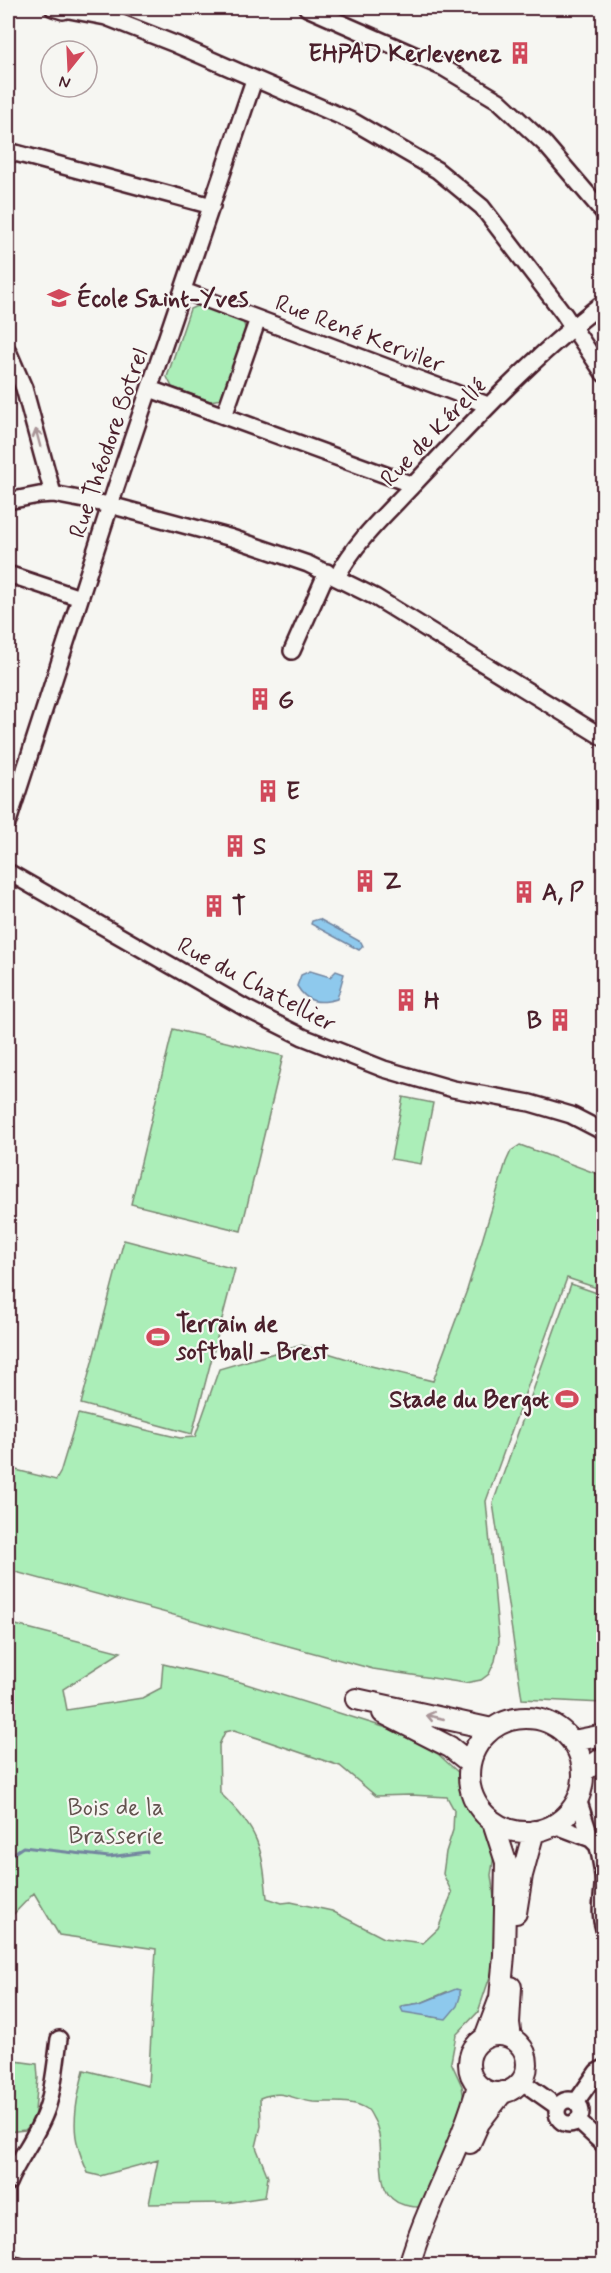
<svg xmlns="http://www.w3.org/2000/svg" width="611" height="2273" viewBox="0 0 611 2273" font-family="Mynerve,sans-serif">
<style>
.green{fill:#abeeb8;stroke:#7a8672;stroke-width:1.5;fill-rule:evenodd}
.water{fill:#8ec9ed;stroke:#73859f;stroke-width:1.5}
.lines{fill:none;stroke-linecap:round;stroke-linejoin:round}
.stream{stroke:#73859f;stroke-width:3}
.minor-casing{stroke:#4a1f2b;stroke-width:20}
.major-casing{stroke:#4a1f2b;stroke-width:24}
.minor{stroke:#f6f6f2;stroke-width:15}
.major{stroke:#f6f6f2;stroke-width:20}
.oneway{stroke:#a99598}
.labels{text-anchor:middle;stroke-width:4.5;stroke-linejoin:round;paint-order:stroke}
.poi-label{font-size:24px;font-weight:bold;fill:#4a1f2b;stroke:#f6f6f2;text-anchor:start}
.street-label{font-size:24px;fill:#4a1f2b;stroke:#f6f6f2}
.park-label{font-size:24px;fill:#62534e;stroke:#f6f6f2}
</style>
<rect width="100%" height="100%" fill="#f6f6f2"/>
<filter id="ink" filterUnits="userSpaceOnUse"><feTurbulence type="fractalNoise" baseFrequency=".0167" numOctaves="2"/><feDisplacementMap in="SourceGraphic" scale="12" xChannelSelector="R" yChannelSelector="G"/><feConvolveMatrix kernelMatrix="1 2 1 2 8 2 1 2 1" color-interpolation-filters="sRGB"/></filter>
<g filter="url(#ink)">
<path class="green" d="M 199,305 L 243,321 L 246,331 L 221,399 L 210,401 L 172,387 L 167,377 L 190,309 Z
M 173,1029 L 283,1056 L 241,1231 L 131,1204 Z
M 403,1097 L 433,1103 L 421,1164 L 391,1159 Z
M 520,1145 L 603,1176 L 603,1290 L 567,1278 L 486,1501 L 499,1641 L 495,1661 L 489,1674 L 481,1680 L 465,1683 L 373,1669 L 8,1570 L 8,1468 L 56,1480 L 60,1473 L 78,1414 L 180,1438 L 195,1437 L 219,1369 L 302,1345 L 367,1365 L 433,1381 L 467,1290 L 506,1162 L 511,1151 Z
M 124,1240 L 235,1269 L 192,1434 L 81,1404 Z
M 571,1284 L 603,1295 L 602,1703 L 522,1699 L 493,1503 Z
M 8,1623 L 121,1652 L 63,1689 L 67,1710 L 142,1698 L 161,1688 L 163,1664 L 240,1682 L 390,1729 L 438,1754 L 460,1774 L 463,1797 L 494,1836 L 494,1856 L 491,1875 L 495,1905 L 494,1965 L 478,2012 L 456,2035 L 451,2062 L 462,2086 L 464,2100 L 426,2205 C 418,2208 413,2207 404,2205 C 369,2196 389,2147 374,2120 C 372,2117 370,2111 367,2109 C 353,2099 329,2103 313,2102 C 290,2099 284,2089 260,2098 L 261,2126 L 256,2147 L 268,2177 L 265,2197 L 227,2203 L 149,2204 L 158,2160 L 100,2176 L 88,2173 C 84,2164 80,2155 78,2146 C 71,2123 78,2093 84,2070 L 148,2086 L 156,1949 L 59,1935 L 34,1893 L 8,1920 ZM 234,1730 L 340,1766 L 376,1796 L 411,1795 L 447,1797 L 454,1810 L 453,1830 L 446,1852 L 443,1874 L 452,1893 L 438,1929 L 423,1943 L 384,1938 L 332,1911 L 291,1902 L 282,1903 L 267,1898 C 262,1846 259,1830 220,1793 L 219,1745 L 225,1732 ZM 446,1992 L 439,2018 L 427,2016 L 402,2006 L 421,2003 Z
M 8,2060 L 37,2064 L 38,2078 L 34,2122 L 25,2130 L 8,2132 Z"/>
<path class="water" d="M 319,919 L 361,942 L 363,946 L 359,950 L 311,924 L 312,921 Z
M 310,971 L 330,977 L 336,971 L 344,974 L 337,999 C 319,1004 307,1003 297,986 L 301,975 Z
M 456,1989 L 460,1990 L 460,1997 L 457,2006 L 446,2019 L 403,2012 L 401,2008 L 402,2006 L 421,2003 Z"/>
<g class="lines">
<path class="stream" d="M 8,1857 L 23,1847 L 109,1857 L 147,1852"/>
<g class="minor-casing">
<path id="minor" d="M 53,8 L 63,11 L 73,8
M 307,8 L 444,68 L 499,101 L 545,144 L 604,213
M 69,10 L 106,17 L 175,44 L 354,122 L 437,170 L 482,207 L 564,314 L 604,374
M 8,151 L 212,206
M 184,291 L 488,405
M 8,351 L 24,388 L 53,494
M 150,389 L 413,485
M 224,416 L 258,319
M 8,501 L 39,495 L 53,494 L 110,505 L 232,538 L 308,564 L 375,597 L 604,738
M 8,574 L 80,598
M 337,577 C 356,540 388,512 416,482 C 475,419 535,355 604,302
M 292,651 L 327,572
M 8,822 L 116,487 L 254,80
M 8,872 L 247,1009 L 303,1037 L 384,1069 L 453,1089 L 530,1103 L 571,1115 L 604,1132
M 578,1799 L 591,1839 L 604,1852
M 554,1825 L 591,1839
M 598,1847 C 601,1860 604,1873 603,1886 C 602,1902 599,1914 604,1929
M 521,2081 L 558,2107
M557 2112a12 12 0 1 1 24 0a12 12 0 1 1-24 0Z
M 576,2102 L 597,2072 L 604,2068
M 577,2120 L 604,2145
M 8,2183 C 19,2157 38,2135 47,2108 C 54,2088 56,2060 59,2039
M 8,2264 L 19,2266"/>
</g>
<g class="major-casing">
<path id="major" d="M 356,1699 L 492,1729
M 383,1713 L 450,1747 L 470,1763
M469 1775a57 57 0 1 1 114 0a57 57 0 1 1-114 0Z
M 573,1741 L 604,1735
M 584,1771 L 604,1757
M 516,1913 L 522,1875 L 534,1831
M469 2064a29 29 0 1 1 58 0a29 29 0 1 1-58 0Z
M 485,2038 L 500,1998 L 504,1955 L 506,1862 L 493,1822
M 511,2038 L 509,2023 L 511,1987
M 470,2143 L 479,2123 L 503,2092
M 409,2266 C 427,2203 462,2147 478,2085"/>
</g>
<use href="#minor" class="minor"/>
<use href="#major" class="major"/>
</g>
<defs><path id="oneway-shaft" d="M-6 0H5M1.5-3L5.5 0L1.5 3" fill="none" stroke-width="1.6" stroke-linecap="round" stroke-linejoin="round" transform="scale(1.5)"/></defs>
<g class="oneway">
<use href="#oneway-shaft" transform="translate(38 438) rotate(-105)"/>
<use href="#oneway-shaft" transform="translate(435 1717) rotate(-167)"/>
</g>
</g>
<defs>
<g id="building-bare" transform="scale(1.8)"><path d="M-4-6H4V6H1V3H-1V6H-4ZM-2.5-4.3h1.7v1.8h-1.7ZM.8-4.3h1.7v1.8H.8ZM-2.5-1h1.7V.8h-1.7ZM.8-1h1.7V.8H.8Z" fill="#d1495b" stroke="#f6f6f2" stroke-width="2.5" paint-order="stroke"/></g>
<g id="school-bare" transform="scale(1.8)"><path d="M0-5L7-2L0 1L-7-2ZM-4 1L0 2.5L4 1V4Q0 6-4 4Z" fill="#d1495b" stroke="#f6f6f2" stroke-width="2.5" paint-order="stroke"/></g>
<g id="stadium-bare" transform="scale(1.8)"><path d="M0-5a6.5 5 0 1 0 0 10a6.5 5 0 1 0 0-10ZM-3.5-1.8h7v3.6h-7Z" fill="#d1495b" stroke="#f6f6f2" stroke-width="2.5" paint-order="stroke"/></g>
</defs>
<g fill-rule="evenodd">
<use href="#building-bare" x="520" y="53"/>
<use href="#school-bare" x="59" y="298"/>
<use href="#building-bare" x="260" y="699"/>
<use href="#building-bare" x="268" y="791"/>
<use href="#building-bare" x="235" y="846"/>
<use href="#building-bare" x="365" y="881"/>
<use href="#building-bare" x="524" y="892"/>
<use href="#building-bare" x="214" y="906"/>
<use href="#building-bare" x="406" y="1000"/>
<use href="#building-bare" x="560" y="1020"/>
<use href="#stadium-bare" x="158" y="1337"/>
<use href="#stadium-bare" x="567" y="1399"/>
</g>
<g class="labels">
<g class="poi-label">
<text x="502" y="61" text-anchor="end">EHPAD Kerlevenez</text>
<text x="77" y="306">École Saint-Yves</text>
<text x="278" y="707">G</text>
<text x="286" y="799">E</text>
<text x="253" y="854">S</text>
<text x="383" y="889">Z</text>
<text x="542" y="900">A, P</text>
<text x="232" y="914">T</text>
<text x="424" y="1008">H</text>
<text x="542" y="1028" text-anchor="end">B</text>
<text x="176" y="1331">Terrain de<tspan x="176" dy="28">softball - Brest</tspan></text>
<text x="549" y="1407" text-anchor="end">Stade du Bergot</text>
</g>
<g class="street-label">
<text transform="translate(360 333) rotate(21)" y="8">Rue René Kerviler</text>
<text transform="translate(433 432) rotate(-46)" y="8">Rue de Kérellé</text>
<text transform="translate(108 443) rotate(-71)" y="8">Rue Théodore Botrel</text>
<text transform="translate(257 984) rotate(28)" y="8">Rue du Chatellier</text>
</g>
<g class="park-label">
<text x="116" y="1815">Bois de la<tspan x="116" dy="28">Brasserie</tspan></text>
</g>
</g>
<rect width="611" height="2273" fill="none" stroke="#f6f6f2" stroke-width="30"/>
<rect x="15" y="15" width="581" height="2243" fill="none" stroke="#4a1f2b" stroke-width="2" filter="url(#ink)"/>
<g transform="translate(69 69) rotate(198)"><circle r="28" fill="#f6f6f2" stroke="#b1a0a2" stroke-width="1.5"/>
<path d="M0-4.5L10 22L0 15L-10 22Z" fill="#d1495b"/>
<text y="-9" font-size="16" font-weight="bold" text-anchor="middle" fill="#4a1f2b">N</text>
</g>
</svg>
